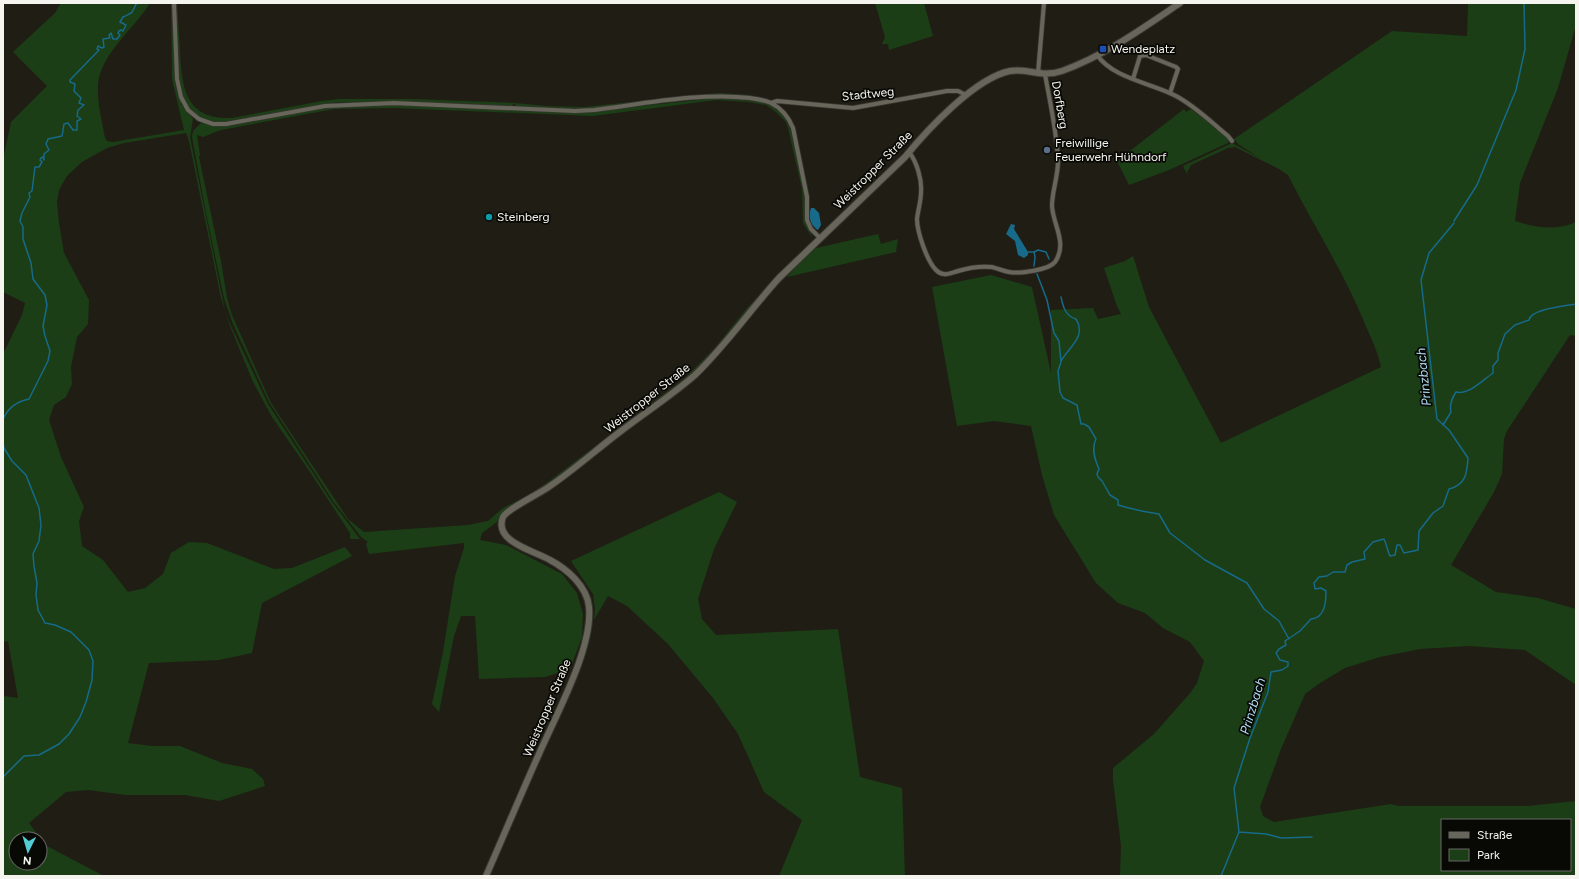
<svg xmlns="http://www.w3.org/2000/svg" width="1579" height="879" viewBox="0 0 1579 879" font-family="Figtree,sans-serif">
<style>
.green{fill:#1b3e16;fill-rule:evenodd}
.water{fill:#176a8a}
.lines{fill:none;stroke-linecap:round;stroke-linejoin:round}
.stream{stroke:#176a8a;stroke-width:1.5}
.street-casing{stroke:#383731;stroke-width:5.5}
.secondary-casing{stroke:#383731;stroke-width:8}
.street{stroke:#68665b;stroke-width:4}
.secondary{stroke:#68665b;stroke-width:6}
.transit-dot{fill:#1a4fb4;stroke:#080805;stroke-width:1.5}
.service-dot{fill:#5c6f8a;stroke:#080805;stroke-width:1.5}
.culture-dot{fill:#0f9aa8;stroke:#080805;stroke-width:1.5}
.labels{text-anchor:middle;stroke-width:3.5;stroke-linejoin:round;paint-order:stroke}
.poi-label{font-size:12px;fill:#f5f4ee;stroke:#080805;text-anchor:start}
.street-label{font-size:12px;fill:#f5f4ee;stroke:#080805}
.water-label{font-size:13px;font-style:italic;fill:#aedcf2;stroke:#080805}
</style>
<rect width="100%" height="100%" fill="#201e14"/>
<path class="green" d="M 61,3 L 150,3 C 135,28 99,55 98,86 C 97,103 102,121 105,138 L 107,141 L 113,142 L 184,130 L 172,79 L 171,3 L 172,3 L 177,92 L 182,105 L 193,119 L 190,137 L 225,311 L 231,326 L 268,404 L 332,502 L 360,539 L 350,539 L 350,533 L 308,469 L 272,417 L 253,382 L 230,326 L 221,298 L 189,141 L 186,133 L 124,143 L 107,148 L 82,162 L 67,176 L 59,190 L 57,202 L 59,223 L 64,253 L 89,300 L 88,324 L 77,337 L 71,367 L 72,384 L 66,397 L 54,405 L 49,420 L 61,457 L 84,507 L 79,521 L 82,546 L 103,560 L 128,592 L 145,588 L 163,574 L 171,553 L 189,542 L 207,543 L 274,569 L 292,568 L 345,547 L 352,556 L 262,603 L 252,653 L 219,660 L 149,663 L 128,743 L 152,746 L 180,746 L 222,763 L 252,769 L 263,779 L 265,786 L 219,801 L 185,795 L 126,795 L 88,790 L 66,792 L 29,823 L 45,845 L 104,876 L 3,876 L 3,696 L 18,698 L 8,641 L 3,642 L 3,354 L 22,315 L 25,303 L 3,292 L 3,160 L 11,122 L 47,86 L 13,52 L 55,13 ZM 16,839 L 40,839 L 40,863 L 16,863 Z
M 176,3 L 177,3 C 178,19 179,36 180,52 C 182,89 186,120 232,118 L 322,101 L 340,99 L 413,99 L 515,103 L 546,106 L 584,107 L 697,95 L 719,93 L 752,95 L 752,96 L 719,94 L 584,109 L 516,106 L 515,104 L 513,104 L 512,106 L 456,103 L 340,102 L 324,104 L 248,119 L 247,117 L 244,118 L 243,120 C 235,121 227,123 219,122 C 179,120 179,81 178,52 C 177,36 177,19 176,3 Z
M 875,3 L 924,3 L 933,36 L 889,50 L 888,44 L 882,44 L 885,37 Z
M 1468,3 L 1576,3 L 1576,25 L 1558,88 L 1520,183 L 1515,221 C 1535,228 1557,231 1576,222 L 1576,336 L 1570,335 L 1507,431 L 1504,439 L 1502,474 L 1494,492 L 1451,565 L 1496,592 L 1538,598 L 1576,609 L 1576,685 L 1525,650 L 1469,646 L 1420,649 L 1380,657 L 1345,668 L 1320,683 L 1305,694 L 1281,749 L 1260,807 L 1263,816 L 1274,822 L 1391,804 L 1399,806 L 1527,806 L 1576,801 L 1576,876 L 1120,876 L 1121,846 L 1113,780 L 1113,768 L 1154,734 L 1191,692 L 1197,683 L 1204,661 L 1190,642 L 1163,628 L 1145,613 L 1118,603 L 1096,583 L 1054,515 L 1042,475 L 1031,426 L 994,421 L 957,426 L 932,287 L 991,275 L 1032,287 L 1051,373 L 1051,310 L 1093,308 L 1098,319 L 1121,314 L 1117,306 L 1104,268 L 1125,261 L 1133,256 L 1149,307 L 1221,443 L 1381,367 C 1378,352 1371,338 1365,324 C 1344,272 1313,225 1288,175 L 1279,169 L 1235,147 L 1228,148 L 1191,165 L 1187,172 L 1188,176 L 1183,166 L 1232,143 L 1260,158 L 1238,144 L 1234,139 L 1392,31 L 1467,36 ZM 1442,820 L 1570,820 L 1570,870 L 1442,870 Z
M 717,98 L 729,98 L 766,103 L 781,113 L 788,121 L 792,135 L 805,196 L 805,219 L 813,239 L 803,223 L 802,189 L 788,128 L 786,122 L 776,112 L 766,105 L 748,102 L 716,100 L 593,116 L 393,108 L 334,109 L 221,130 L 203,137 L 197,135 L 200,155 L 199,157 L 221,261 L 227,298 L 232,315 L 270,401 L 277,412 L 348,519 L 364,532 L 468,525 L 488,521 L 503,508 L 527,496 L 548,482 L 685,378 L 713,350 L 748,307 L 813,240 L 722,343 L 686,380 L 550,484 L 507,509 L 502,513 L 497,522 L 482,533 L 480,540 L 506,545 L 562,574 L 577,593 L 583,614 L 582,637 L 570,669 L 545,677 L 479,679 L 475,616 L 461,616 L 454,636 L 439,712 L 432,704 L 443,652 L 455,576 L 464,548 L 464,543 L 369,554 L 366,544 L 368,542 L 361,537 L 333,501 L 269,402 L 233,324 L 224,298 L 206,213 L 192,137 L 193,131 L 201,123 L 218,126 L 229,126 L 326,107 L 393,105 L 584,112 Z
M 1184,109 L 1186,112 L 1191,109 L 1224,134 L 1229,140 L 1228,143 L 1169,170 L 1129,185 L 1117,161 Z
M 878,234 L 881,244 L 898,239 L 896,252 L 787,277 L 812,249 Z
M 719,492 L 737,502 L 714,549 L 698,599 L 702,619 L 716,635 L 838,629 L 860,777 L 902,788 L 905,876 L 779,876 L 802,820 L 764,792 L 738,734 L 713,698 L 668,644 L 627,606 L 608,596 L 594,620 L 595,609 L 593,594 L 571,561 Z"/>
<path class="water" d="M 811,208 L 814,208 L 819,213 L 821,225 L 818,230 C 810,225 808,216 811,208 Z
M 1011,224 L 1015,225 L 1014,229 L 1028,252 L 1028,255 L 1024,258 L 1018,255 L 1015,241 L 1006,234 Z"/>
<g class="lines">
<path class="stream" d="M 1454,221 L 1477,185 L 1516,90 L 1525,49 L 1524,3
M 1028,252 L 1034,252 L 1035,257 L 1034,266
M 1034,252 L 1038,250 L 1046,252 L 1049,259
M 1037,274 L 1047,300 L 1054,333 L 1059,341 L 1061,362 L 1058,371 L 1060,392 L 1063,398 L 1077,405 L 1081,424 L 1084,424 L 1089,427 L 1096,439 C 1091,449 1095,460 1099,469 L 1097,474 L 1098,477 L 1102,481 L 1110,495 L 1118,500 L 1118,505 C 1131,509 1145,512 1159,514 L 1170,533 L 1205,560 L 1247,583 L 1264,609 L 1279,621 L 1289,639
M 1061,297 C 1063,306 1065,316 1076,319 C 1087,336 1069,347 1061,361
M 3,419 C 9,407 16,402 29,399 L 48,361 L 50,351 L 45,336 L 43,326 L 47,305 L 45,295 L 33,279 L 31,263 L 23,239 L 23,227 L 20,221 L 22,213 L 30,197 L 29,193 L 32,191 L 35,167 L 39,167 L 42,162 L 40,160 L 41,158 L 43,157 L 44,160 L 44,154 L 49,150 L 46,144 L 48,139 L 62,136 L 64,124 L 68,123 L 73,130 L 77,130 L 77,121 L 81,119 L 77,116 L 78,110 L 84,105 L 79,103 L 81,98 L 74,91 L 75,84 L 70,82 L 70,80 L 99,50 L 97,49 L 98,46 L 102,48 L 104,47 L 103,39 L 110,38 L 109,35 L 111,33 L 113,39 L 117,39 L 120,35 L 118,33 L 119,31 L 121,30 L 123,31 L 126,25 L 120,22 L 123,17 C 133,12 131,15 136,4 L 139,3
M 1443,425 L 1451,412 C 1449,404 1452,398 1456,392 C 1469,395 1483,380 1493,373 L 1493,366 L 1498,360 L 1498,353 L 1505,334 L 1515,325 L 1529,320 C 1531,309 1565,306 1576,304
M 3,442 L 4,448 L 12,461 L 26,475 L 39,508 L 41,525 L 39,541 L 33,554 L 34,566 L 37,583 L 36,595 L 38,610 L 45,623 L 55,625 L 71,632 L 89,650 L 93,661 L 92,680 L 86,702 L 80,717 L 69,734 L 59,744 L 39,755 L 24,756 L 3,777
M 1239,832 L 1266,834 L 1281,838 L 1312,837
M 1221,876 L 1239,832 L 1234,788 L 1250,738 L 1268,692 L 1271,672 L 1282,670 L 1288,666 L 1288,662 L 1280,660 L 1276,653 L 1279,649 L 1286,645 L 1285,641 L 1300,631 L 1311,619 C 1325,618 1326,602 1326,591 L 1321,588 L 1315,589 L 1314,583 L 1319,577 L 1327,576 L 1333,572 L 1345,572 L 1347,565 L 1352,562 L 1365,559 L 1364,552 L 1373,542 L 1384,539 C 1387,545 1387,550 1390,556 L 1395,555 L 1397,545 L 1400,545 L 1404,553 L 1418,550 L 1419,531 L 1433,513 L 1443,506 L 1449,489 C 1466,485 1467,473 1468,458 L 1449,430 L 1437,419 L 1421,280 L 1429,253 L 1454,223"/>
<g class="street-casing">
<path id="street" d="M 174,3 L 177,79 L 181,97 L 188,110 L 199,119 L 213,124 L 226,124 L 325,106 L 394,103 L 575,111 L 594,110 C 642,104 702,92 750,98 C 757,99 765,100 771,103 C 781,108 789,118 793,128 L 807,197 L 807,220 L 811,229 L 820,238
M 1097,55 C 1114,79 1152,83 1176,96 C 1195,106 1211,122 1228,136 L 1232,141
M 1038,73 L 1044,3
M 1133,79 L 1140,56 L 1146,55 L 1176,67 L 1178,69 L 1170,93
M 771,103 L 777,101 L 853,108 L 947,91 L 958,91 L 966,95
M 909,152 C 917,162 922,180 921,192 C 921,201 918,210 917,219 C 917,232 927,261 936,270 C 938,272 941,274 944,274 C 949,275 954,272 958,271 C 968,268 981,266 991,267 C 997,268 1003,271 1009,272 C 1019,274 1049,270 1055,262 C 1068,243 1053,225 1052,206 C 1052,191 1058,177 1058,161 C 1057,132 1050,103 1045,74"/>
</g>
<g class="secondary-casing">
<path id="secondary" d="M 486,876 C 504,835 521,794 539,754 C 556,715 593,648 589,607 C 587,586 567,569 550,560 C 535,551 493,542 503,517 C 507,509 541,493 550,486 C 575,469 597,449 621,431 C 646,412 672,395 695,375 C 726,345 750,310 779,278 L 905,157 C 927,130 975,78 1010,71 C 1028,68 1042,78 1062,71 C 1104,56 1143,28 1180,3"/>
</g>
<use href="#street" class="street"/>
<use href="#secondary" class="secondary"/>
</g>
<rect class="transit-dot" x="1099" y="45" width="8" height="8" rx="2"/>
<circle class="service-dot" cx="1047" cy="150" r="4"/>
<circle class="culture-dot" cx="489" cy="217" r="4"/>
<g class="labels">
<g class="poi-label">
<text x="1111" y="53">Wendeplatz</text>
<text x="1055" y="147">Freiwillige<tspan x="1055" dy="14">Feuerwehr Hühndorf</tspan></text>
<text x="497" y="221">Steinberg</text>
</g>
<g class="street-label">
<text transform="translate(868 94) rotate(-6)" y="4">Stadtweg</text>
<text transform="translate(1060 105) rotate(80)" y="4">Dorfberg</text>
<text transform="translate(873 170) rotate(-45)" y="4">Weistropper Straße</text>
<text transform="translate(647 398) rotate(-38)" y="4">Weistropper Straße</text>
<text transform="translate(547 708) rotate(-67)" y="4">Weistropper Straße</text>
</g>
<g class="water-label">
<text transform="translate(1423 377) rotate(-96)" y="5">Prinzbach</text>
<text transform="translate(1252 706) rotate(-73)" y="5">Prinzbach</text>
</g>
</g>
<rect width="1579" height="879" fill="none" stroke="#f5f4ee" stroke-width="8"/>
<rect x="1441" y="819" width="130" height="52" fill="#080805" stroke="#676662"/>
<rect x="1449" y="832" width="20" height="6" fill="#68665b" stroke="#676662"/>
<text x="1477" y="839" font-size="12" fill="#f5f4ee">Straße</text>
<rect x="1449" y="849" width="20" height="12" fill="#1b3e16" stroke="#676662"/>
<text x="1477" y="859" font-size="12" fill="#f5f4ee">Park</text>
<g transform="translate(28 851) rotate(185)"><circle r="19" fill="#080805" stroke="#676662"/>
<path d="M0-3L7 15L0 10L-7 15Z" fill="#52ccd5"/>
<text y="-6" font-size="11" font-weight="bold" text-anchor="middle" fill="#f5f4ee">N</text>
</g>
</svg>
